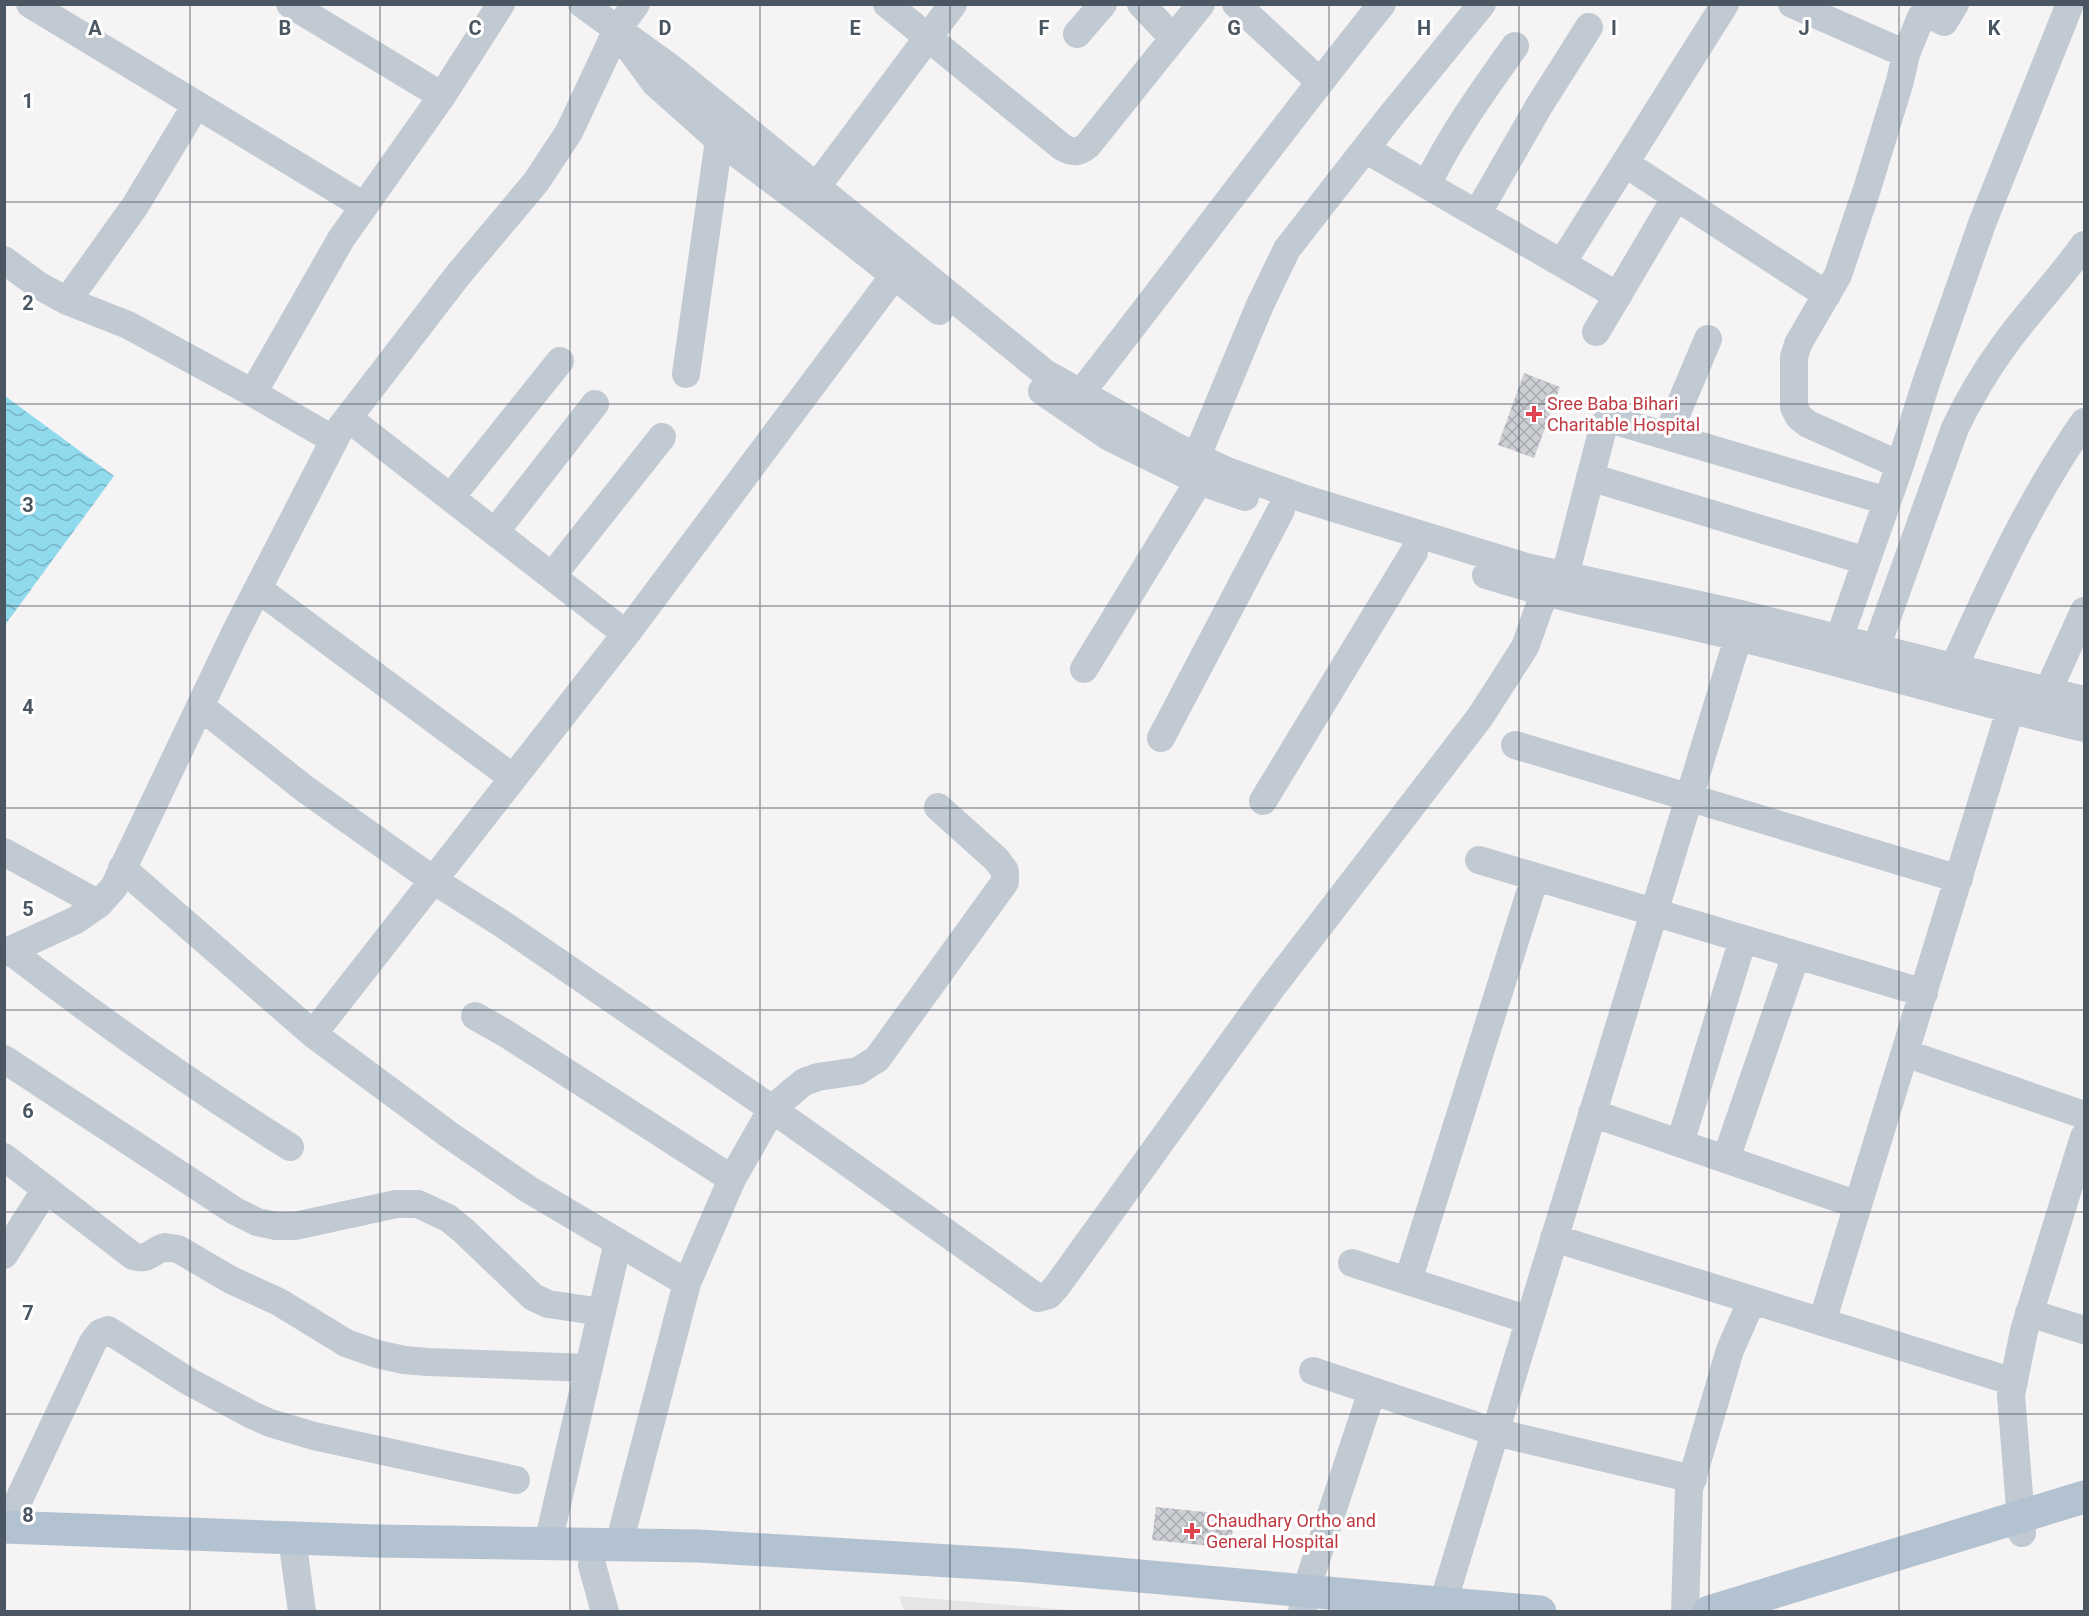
<svg xmlns="http://www.w3.org/2000/svg" width="2089" height="1616" viewBox="0 0 2089 1616" font-family="Roboto,sans-serif">
<style>
.education{fill:#e6e4e5}
.water{fill:url(#water-waves)}
.building{fill:url(#building-cross-hatch)}
.lines{fill:none;stroke-linecap:round;stroke-linejoin:round}
.minor{stroke:#c1cad2;stroke-width:28}
.major{stroke:#b3c2d1;stroke-width:33}
.grid{fill:none;stroke:#4a5661;stroke-width:1.5;stroke-opacity:0.55}
.health-dot{fill:#e0444e;stroke:#fff;stroke-width:2}
.labels{text-anchor:middle;stroke-width:6;stroke-linejoin:round;paint-order:stroke}
.health-label{font-size:18px;fill:#be3a42;stroke:#fff;text-anchor:start}
.grid-label{font-size:20px;text-anchor:middle;font-weight:bold;fill:#4a5661;stroke:#fff;stroke-width:6;stroke-linejoin:round;paint-order:stroke}
</style>
<defs>
<pattern id="water-waves" width="16" height="10" patternUnits="userSpaceOnUse" patternTransform="scale(1.5)"><rect width="16" height="10" fill="#90daee"/><path d="M0 5q4-4 8 0t8 0" fill="none" stroke="#78b4c4"/></pattern>
<pattern id="building-cross-hatch" width="8" height="8" patternUnits="userSpaceOnUse" patternTransform="scale(1.5)"><rect width="8" height="8" fill="#cdcfd5"/><path d="M0 0l8 8M0 8l8-8" fill="none" stroke="#a8abb0"/></pattern>
</defs>
<rect width="100%" height="100%" fill="#f5f3f3"/>
<path class="education" d="M 899,1596 L 1084,1611 L 904,1611 Z"/>
<path class="water" d="M 5,396 L 114,476 L 5,625 Z"/>
<path class="building" d="M 1524,373 L 1560,387 L 1534,458 L 1498,445 Z
M 1156,1507 L 1234,1515 L 1231,1548 L 1152,1540 Z"/>
<g class="lines">
<path class="minor" d="M 30,4 L 364,206
M 290,4 L 442,96
M 582,4 L 671,68 L 1045,373 L 1173,445 L 1227,471 L 1305,499 L 1526,567 L 1745,615 L 2084,700
M 887,4 L 1062,147 C 1073,153 1078,153 1088,145 L 1201,4
M 1141,4 L 1173,38
M 1236,4 L 1320,82
M 1792,4 L 1906,54
M 1077,34 L 1103,4
M 630,49 L 655,83 L 719,140 L 804,204 L 939,311
M 1365,149 L 1618,296
M 1626,164 L 1827,295
M 1427,185 C 1451,135 1483,91 1515,46
M 805,202 L 953,4
M 1477,214 L 1539,106 L 1589,27
M 4,260 L 38,285 L 67,301 L 128,325 L 253,393 L 334,440
M 1562,263 L 1725,4
M 67,301 L 135,206 L 196,105
M 1596,332 L 1676,197
M 686,374 L 719,140 L 729,128
M 1042,391 L 1109,437 L 1199,481 L 1245,497
M 253,393 L 341,239 L 442,96 L 501,4
M 1080,394 C 1182,264 1279,132 1382,4
M 348,418 L 626,634
M 1667,436 L 1708,339
M 1197,456 L 1260,305 L 1287,249 L 1390,117 L 1482,4
M 1900,465 L 1808,424 L 1799,417 L 1794,407 L 1794,357 L 1798,344 L 1838,275 L 1867,189 L 1900,81 L 1906,54 L 1921,17 L 1927,13 L 1944,22 L 1955,4
M 1590,477 L 1866,561
M 451,497 L 560,361
M 495,532 L 595,404
M 1486,575 C 1568,601 1654,616 1737,637 C 1853,665 1968,700 2084,728
M 552,576 L 662,437
M 1565,576 L 1604,424 L 1608,421 L 1619,422 L 1667,436 L 1887,501
M 258,589 L 513,778
M 1876,648 L 1955,428 C 1969,399 1984,373 2003,347 C 2028,312 2059,280 2084,245
M 1833,656 L 1900,465 L 1926,383 L 1983,221 L 2070,4
M 1954,667 C 1992,582 2031,498 2084,422
M 1084,669 L 1199,481
M 2048,691 L 2084,611
M 200,706 L 305,789 L 433,880 L 504,925 L 772,1109 L 1038,1298 L 1049,1295 L 1057,1286 L 1270,990 L 1480,717 L 1525,647 L 1545,591
M 1161,738 L 1281,510
M 1515,745 L 1959,879
M 1263,801 L 1414,552
M 4,852 L 99,904
M 1479,860 L 1924,993
M 122,868 L 313,1034 L 448,1134 L 528,1189 L 687,1283
M 9,950 C 100,1020 193,1086 290,1147
M 4,953 L 76,920 L 99,904 L 114,887 L 236,631 L 341,427 L 458,275 L 536,182 L 569,132 L 617,30 L 636,4
M 475,1016 L 505,1033 L 732,1179
M 313,1034 L 626,634 L 905,261
M 1905,1053 L 2084,1115
M 4,1059 L 235,1211 L 257,1222 L 276,1226 L 295,1226 L 396,1204 L 418,1204 L 448,1218 L 464,1231 L 533,1297 L 548,1304 L 602,1312
M 1592,1113 L 1858,1205
M 1680,1143 L 1743,939
M 4,1157 L 133,1256 C 149,1261 151,1251 165,1247 L 178,1249 L 231,1280 L 279,1302 L 346,1343 L 377,1354 L 404,1360 L 428,1362 L 589,1368
M 1726,1159 L 1796,955
M 1554,1238 L 2014,1382
M 4,1255 L 46,1189
M 1352,1263 L 1529,1320
M 1408,1281 L 1535,877
M 2029,1313 L 2084,1330
M 1822,1322 L 2010,710
M 1313,1371 L 1495,1432 L 1693,1479
M 6,1527 L 93,1342 L 100,1333 L 108,1330 L 188,1381 L 252,1415 L 270,1423 L 314,1436 L 516,1480
M 2022,1533 L 2011,1395 L 2024,1331 L 2084,1137
M 292,1538 L 302,1612
M 548,1543 L 618,1242
M 619,1544 L 687,1283 L 732,1179 L 772,1109 L 793,1091 L 804,1082 L 818,1077 L 858,1071 L 877,1059 L 1005,882 L 1005,871 L 996,859 L 938,807
M 592,1565 L 605,1612
M 1443,1603 L 1744,618
M 1302,1612 L 1306,1590 L 1372,1391
M 1685,1612 L 1689,1489 L 1730,1350 L 1752,1300"/>
<path class="major" d="M 4,1527 L 376,1541 L 698,1546 L 1017,1565 L 1540,1612
M 1709,1612 L 2084,1497"/>
</g>
<path class="grid" d="M 190,4 L 190,1612M 380,4 L 380,1612M 570,4 L 570,1612M 760,4 L 760,1612M 950,4 L 950,1612M 1139,4 L 1139,1612M 1329,4 L 1329,1612M 1519,4 L 1519,1612M 1709,4 L 1709,1612M 1899,4 L 1899,1612M 4,202 L 2084,202M 4,404 L 2084,404M 4,606 L 2084,606M 4,808 L 2084,808M 4,1010 L 2084,1010M 4,1212 L 2084,1212M 4,1414 L 2084,1414"/>
<g class="health-dot">
<path d="M1531 405h6v6h6v6h-6v6h-6v-6h-6v-6h6z"/>
<path d="M1189 1522h6v6h6v6h-6v6h-6v-6h-6v-6h6z"/>
</g>
<g class="labels">
<g class="health-label">
<text x="1547" y="410">Sree Baba Bihari<tspan x="1547" dy="21">Charitable Hospital</tspan></text>
<text x="1206" y="1527">Chaudhary Ortho and<tspan x="1206" dy="21">General Hospital</tspan></text>
</g>
</g>
<g class="grid-label">
<text x="95" y="35">A</text>
<text x="285" y="35">B</text>
<text x="475" y="35">C</text>
<text x="665" y="35">D</text>
<text x="855" y="35">E</text>
<text x="1044" y="35">F</text>
<text x="1234" y="35">G</text>
<text x="1424" y="35">H</text>
<text x="1614" y="35">I</text>
<text x="1804" y="35">J</text>
<text x="1994" y="35">K</text>
<text x="28" y="108">1</text>
<text x="28" y="310">2</text>
<text x="28" y="512">3</text>
<text x="28" y="714">4</text>
<text x="28" y="916">5</text>
<text x="28" y="1118">6</text>
<text x="28" y="1320">7</text>
<text x="28" y="1522">8</text>
</g>
<rect width="2089" height="1616" fill="none" stroke="#4a5661" stroke-width="12"/>
</svg>
